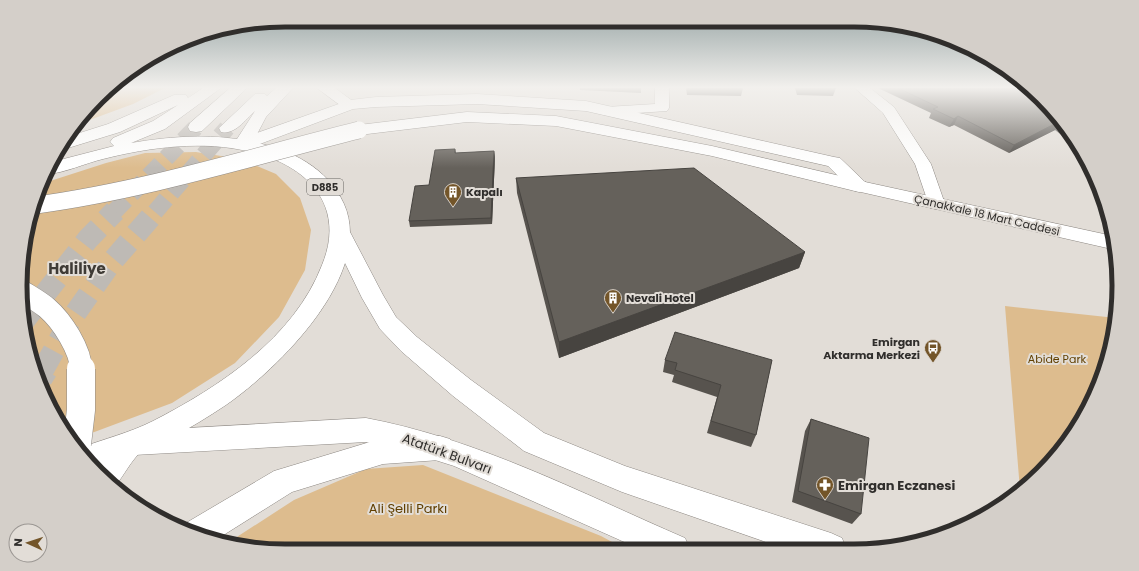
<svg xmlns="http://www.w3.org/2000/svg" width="1139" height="571" viewBox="0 0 1139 571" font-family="Poppins,sans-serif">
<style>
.green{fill:#ddbc8e}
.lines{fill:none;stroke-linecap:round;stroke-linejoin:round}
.trunk-tunnel-far2{stroke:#bebab5;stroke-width:17;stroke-dasharray:17 8;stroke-linecap:butt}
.trunk-tunnel-far1{stroke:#bebab5;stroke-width:22;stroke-dasharray:22 11;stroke-linecap:butt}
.trunk-tunnel{stroke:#bebab5;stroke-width:28;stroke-dasharray:28 14;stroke-linecap:butt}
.minor-casing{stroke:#8d8883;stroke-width:1}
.primary-casing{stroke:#8d8883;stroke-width:1}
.trunk-casing{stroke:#8d8883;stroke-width:1}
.minor{fill:#fff;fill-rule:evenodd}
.primary{fill:#fff;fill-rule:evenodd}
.trunk{fill:#fff;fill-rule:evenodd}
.trunk-bridge-far2-casing{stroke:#8d8883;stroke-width:18;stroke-linecap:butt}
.trunk-bridge-far1-casing{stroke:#8d8883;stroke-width:23;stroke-linecap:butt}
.trunk-bridge-casing{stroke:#8d8883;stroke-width:29;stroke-linecap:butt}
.trunk-bridge-far2{stroke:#fff;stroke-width:17}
.trunk-bridge-far1{stroke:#fff;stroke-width:22}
.trunk-bridge{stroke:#fff;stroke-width:28}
.wall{fill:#57534e}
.shaded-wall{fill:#474440}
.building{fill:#65615b;stroke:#474440}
.labels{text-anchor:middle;stroke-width:4;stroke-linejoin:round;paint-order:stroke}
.shield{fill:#e2ddd7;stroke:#65625f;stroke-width:1}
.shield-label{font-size:10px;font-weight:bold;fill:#302e2c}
.poi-label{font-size:11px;font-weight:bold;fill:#302e2c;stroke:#e2ddd7;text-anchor:start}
.street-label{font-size:11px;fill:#302e2c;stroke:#e2ddd7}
.park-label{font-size:11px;fill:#603f00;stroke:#e2ddd7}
.near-street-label{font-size:13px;fill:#302e2c;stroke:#e2ddd7}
.near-poi-label{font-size:13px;font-weight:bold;fill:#302e2c;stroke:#e2ddd7;text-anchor:start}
.near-park-label{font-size:13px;fill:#603f00;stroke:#e2ddd7}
.district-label{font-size:15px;font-weight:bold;fill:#3f3b36;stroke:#e2ddd7}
.rim{fill:none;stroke:#302e2c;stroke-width:5}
</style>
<rect width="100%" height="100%" fill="#e2ddd7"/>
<path class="green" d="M 110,88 L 165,88 L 133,104 L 76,125 L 86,110 Z
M 196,152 L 240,159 L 276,174 L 300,198 L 311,230 L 305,270 L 279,317 L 235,363 L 172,403 L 81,437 L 73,438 L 47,403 L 22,320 L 25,233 L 44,183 L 106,163 L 145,153 Z
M 1005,306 L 1116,318 L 1110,354 L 1092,403 L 1053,460 L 1020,490 Z
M 423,465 L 601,536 L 625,549 L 268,550 L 226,544 L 294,500 L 366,469 Z"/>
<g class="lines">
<path class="trunk-tunnel-far2" d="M 114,212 L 196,127
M 155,212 L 227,128"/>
<path class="trunk-tunnel-far1" d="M 23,322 L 88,239 L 115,211
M 43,370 L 70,321 L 110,264 L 156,211"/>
<path class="trunk-tunnel" d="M 39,377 L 44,369"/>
<g class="minor-casing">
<path id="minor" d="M 655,88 L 669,88 L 669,108 L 667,111 L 606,115 L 601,114 L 599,111 L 601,108 L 606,107 L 655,104 Z
M 855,88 L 870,88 L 894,107 L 931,164 L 945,204 L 942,208 L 936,209 L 930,208 L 915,164 L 883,113 Z"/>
</g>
<g class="primary-casing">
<path id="primary" d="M 477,94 L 586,101 L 834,157 L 840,158 L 865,182 L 1113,236 L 1116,250 L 852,190 L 828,166 L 586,111 L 477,104 L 376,107 L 353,109 L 249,148 L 243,149 L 237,148 L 234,144 L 237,140 L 350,100 L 376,97 Z
M 340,225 L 347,227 L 350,232 L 383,295 L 396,317 L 417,337 L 471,380 L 544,433 L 625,466 L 831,533 L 842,538 L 846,549 L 786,549 L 622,492 L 524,451 L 453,396 L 401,351 L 380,329 L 362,298 L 330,232 L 333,227 Z
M 366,418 C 478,439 581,493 685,538 L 690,549 L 640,549 L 454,466 L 413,453 L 366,442 L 134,455 L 124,452 L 120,443 L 124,434 L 134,431 Z"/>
</g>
<g class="trunk-casing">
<path id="trunk" d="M 203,88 L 221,88 L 165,129 L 131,143 C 166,137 202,134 237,139 L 255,111 C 245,120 235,135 221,132 L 219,128 L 255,94 L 265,94 L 267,96 L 276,88 L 293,88 L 266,117 L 253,142 C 290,149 328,168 344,204 C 375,274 278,369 226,405 C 208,417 190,428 171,438 C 162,443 149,446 141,452 C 132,459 123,477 115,486 L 98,473 L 80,448 C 104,439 129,433 153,421 C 219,387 294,338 322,265 C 329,248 332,230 327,212 C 318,179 283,159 251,152 C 204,140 150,147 103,159 C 86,163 64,173 48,174 L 52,162 L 114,146 L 110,142 L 113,138 L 153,121 L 178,105 L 120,132 L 68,148 L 59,148 L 67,137 L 108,124 L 174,95 L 186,95 L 188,98 Z
M 230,88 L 247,88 L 202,131 L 196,132 L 190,131 L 188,127 L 190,123 Z
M 317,88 L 335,88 L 358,105 L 356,108 L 344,108 Z
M 467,112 L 556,116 L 712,146 L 866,182 L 868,186 L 866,190 L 859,192 L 712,156 L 556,126 L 467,122 L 359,135 L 353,134 L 351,130 L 353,126 L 359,125 Z
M 440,436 L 450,439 L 454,448 L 450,457 L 440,460 L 383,464 L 292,492 L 214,541 L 184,529 L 186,523 L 274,471 L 284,468 L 383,438 Z"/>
</g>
<use href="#minor" class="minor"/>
<use href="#primary" class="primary"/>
<use href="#trunk" class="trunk"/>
<g class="trunk-bridge-far2-casing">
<path id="trunk-bridge-far2" d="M 36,205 C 146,190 251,157 359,130"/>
</g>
<g class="trunk-bridge-far1-casing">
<path id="trunk-bridge-far1" d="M 23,292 C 31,297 40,302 47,308 C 62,321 81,350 81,370"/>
</g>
<g class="trunk-bridge-casing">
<path id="trunk-bridge" d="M 77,444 L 81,410 L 81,369"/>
</g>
<use href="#trunk-bridge-far2" class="trunk-bridge-far2"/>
<use href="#trunk-bridge-far1" class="trunk-bridge-far1"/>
<use href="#trunk-bridge" class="trunk-bridge"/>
</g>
<path class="wall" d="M 580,88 L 641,88 L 641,93 L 580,90 Z
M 686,88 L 743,88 L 741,96 L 687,95 Z
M 795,88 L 836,88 L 833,96 L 797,95 Z
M 878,88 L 1029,88 L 1053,110 L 1080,148 L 1074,145 L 1055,130 L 1009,153 L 954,125 L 949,127 L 929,118 L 931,113 Z
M 455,149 L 456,153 L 494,151 L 495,157 L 492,224 L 410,227 L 409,221 Z
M 516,178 L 805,252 L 799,268 L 559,358 L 517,193 Z
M 665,360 L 772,360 L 756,435 L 751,447 L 707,433 L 717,397 L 672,382 L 674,375 L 663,372 Z
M 811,419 L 861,514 L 852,524 L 792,502 L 805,431 Z"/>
<path class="shaded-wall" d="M 958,116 L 954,125 L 949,127 L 954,119 Z
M 1060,121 L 1055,130 L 1009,153 L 1014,145 Z
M 494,151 L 495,157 L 492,224 L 491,218 Z
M 805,252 L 799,268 L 559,358 L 559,342 Z"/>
<path class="building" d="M 898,88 L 1029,88 L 1053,110 L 1062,123 L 1060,121 L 1014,145 L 958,116 L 954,119 L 933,109 L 938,107 Z
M 455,149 L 455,153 L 494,151 L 491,218 L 409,221 L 415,186 L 429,185 L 435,150 Z
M 694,168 L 805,252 L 559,342 L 516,178 Z
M 675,332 L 772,360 L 756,435 L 711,421 L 721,385 L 675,370 L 677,363 L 665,360 Z
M 811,419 L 869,438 L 861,514 L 798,491 Z"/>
<linearGradient id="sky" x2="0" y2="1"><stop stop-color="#92a0a0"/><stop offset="0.52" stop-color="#f2f0ed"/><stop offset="1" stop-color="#f2f0ed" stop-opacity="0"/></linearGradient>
<rect width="1139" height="168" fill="url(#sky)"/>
<defs>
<g id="building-pin" transform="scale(0.9)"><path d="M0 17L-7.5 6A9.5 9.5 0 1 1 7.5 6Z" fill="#735529" stroke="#e2ddd7"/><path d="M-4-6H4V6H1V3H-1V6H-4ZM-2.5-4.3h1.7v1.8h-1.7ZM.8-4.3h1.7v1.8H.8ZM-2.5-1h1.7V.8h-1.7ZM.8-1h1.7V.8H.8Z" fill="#fff"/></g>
<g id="bus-pin" transform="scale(0.9)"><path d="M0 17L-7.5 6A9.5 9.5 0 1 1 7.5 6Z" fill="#735529" stroke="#e2ddd7"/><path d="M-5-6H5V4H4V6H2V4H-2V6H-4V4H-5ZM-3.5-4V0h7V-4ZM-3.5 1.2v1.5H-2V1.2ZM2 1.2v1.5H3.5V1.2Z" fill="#fff"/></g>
<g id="pharmacy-pin" transform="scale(0.9)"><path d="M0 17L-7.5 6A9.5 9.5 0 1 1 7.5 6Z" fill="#735529" stroke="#e2ddd7"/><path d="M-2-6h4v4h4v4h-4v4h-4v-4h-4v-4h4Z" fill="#fff"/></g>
</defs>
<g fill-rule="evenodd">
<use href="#building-pin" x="453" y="192"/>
<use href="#building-pin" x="613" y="298"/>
<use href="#bus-pin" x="933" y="348"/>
<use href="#pharmacy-pin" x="825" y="485"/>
</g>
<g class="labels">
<rect class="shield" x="307" y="179" width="36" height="16" rx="3"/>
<g class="shield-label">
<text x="325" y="191">D885</text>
</g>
<g class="poi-label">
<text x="466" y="196">Kapalı</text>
<text x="626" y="302">Nevali Hotel</text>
<text x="920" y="346" text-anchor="end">Emirgan<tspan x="920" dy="13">Aktarma Merkezi</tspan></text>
</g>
<g class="street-label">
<text transform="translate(987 215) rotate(13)" y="4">Çanakkale 18 Mart Caddesi</text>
</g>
<g class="park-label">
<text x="1057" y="363">Abide Park</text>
</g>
<g class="near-street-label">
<text transform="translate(447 453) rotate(20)" y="5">Atatürk Bulvarı</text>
</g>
<g class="near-poi-label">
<text x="838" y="490">Emirgan Eczanesi</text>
</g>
<g class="near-park-label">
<text x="408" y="513">Ali Şelli Parkı</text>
</g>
<g class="district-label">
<text x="77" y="274">Haliliye</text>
</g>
</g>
<path d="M0 0H1139V571H0ZM285 27H854A258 258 0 0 1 1112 285V286A258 258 0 0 1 854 544H285A258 258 0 0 1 27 286V285A258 258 0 0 1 285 27Z" fill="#d4cfc9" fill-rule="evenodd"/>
<path class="rim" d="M285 27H854A258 258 0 0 1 1112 285V286A258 258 0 0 1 854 544H285A258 258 0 0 1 27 286V285A258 258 0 0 1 285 27Z"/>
<g transform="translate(28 543) rotate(273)"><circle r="19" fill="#e2ddd7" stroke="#9b9793"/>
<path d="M0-3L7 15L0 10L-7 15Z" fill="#735529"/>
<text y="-6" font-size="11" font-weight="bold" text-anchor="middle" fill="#302e2c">N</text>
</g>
</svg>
